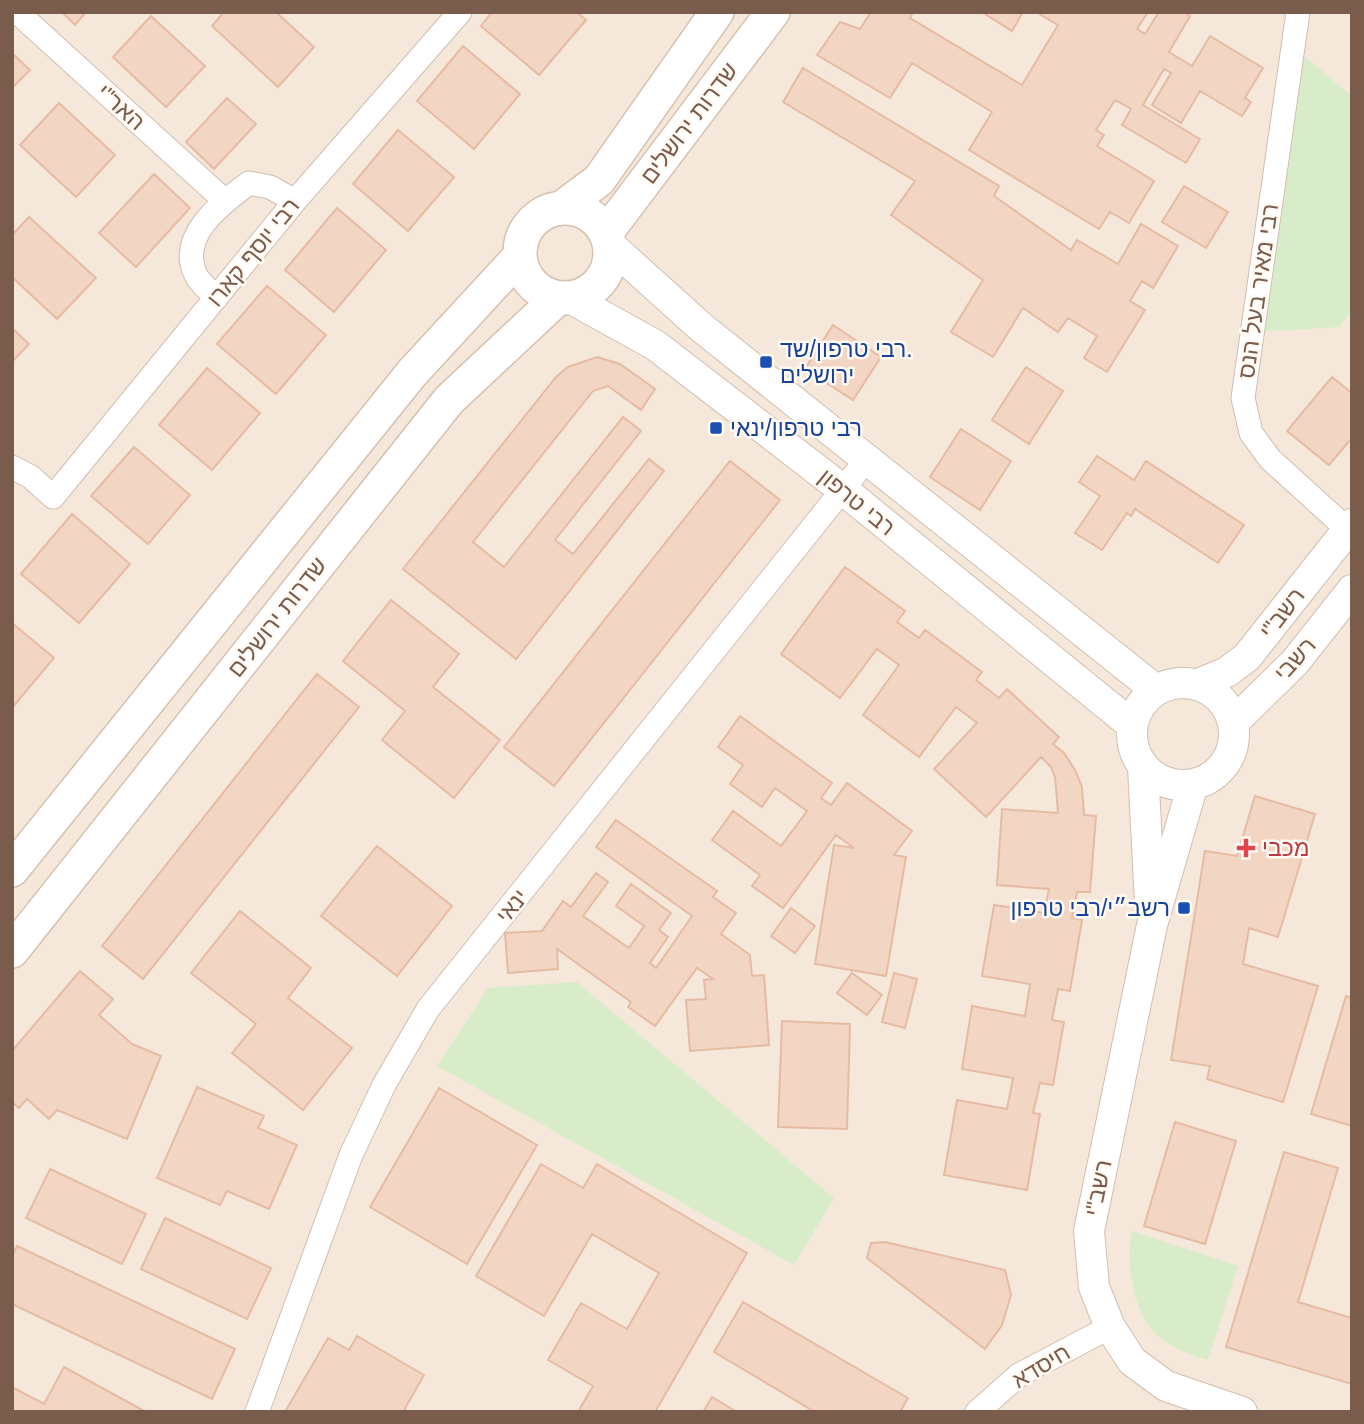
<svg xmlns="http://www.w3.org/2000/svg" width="1364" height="1424" viewBox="0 0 1364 1424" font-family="Arial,Heebo,sans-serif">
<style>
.residential{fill:#f5e8da}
.green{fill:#d8ecc9}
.building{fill:#f3d5c3;stroke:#e6bba3;stroke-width:2}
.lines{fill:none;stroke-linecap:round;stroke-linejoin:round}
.minor-casing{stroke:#d1beb0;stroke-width:25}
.tertiary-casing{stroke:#d1beb0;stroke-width:32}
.secondary-casing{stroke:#d6c0b0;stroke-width:36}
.minor{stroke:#fff;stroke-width:23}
.tertiary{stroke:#fff;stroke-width:30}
.secondary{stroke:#fff;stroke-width:33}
.transit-dot{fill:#1a4fb4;stroke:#fffaf3;stroke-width:2.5}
.health-dot{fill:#e0444e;stroke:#fffaf3;stroke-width:2.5}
.labels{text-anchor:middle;stroke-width:5;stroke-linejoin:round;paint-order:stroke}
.street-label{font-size:23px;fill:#7a5c4d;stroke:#fffaf3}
.transit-label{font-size:23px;fill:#164399;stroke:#fffaf3;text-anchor:start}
.health-label{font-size:23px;fill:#be3a42;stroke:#fffaf3;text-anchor:start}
</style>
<rect width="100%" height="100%" fill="#fdf6ec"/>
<path class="residential" d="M 12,12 L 1352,12 L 1352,1412 L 12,1412 Z"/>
<path class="green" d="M 1304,56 L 1352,96 L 1352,311 L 1339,327 L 1261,332 Z
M 577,982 L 834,1198 L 794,1265 L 437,1066 L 488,988 Z
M 1132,1231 L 1238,1266 L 1208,1360 C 1190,1355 1169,1347 1155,1333 C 1133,1313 1125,1258 1132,1231 Z"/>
<path class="building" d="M 62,12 L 86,12 L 75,25 Z
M 224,12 L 276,12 L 314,47 L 278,87 L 212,26 Z
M 492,12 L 577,12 L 586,20 L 539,75 L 481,26 Z
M 871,12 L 913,12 L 910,18 L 1022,85 L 1058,25 L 1036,12 L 1148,12 L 1137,29 L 1145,34 L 1159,12 L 1184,12 L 1190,16 L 1169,52 L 1192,66 L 1210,36 L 1263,68 L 1245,98 L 1251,102 L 1242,116 L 1200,91 L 1181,123 L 1152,105 L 1171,73 L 1164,69 L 1143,105 L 1200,139 L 1186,163 L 1122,125 L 1131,109 L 1115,100 L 1096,130 L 1104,135 L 1097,146 L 1154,181 L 1129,223 L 1110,212 L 1099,229 L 969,150 L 992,112 L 912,63 L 890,98 L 817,55 L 840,22 L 860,29 Z
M 982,12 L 1023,12 L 1012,31 Z
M 151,16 L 205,66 L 166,107 L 113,57 Z
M 463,46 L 520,94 L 474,149 L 417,101 Z
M 12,53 L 30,70 L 12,88 Z
M 803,68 L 999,186 L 994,196 L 1071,250 L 1077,240 L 1118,264 L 1141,224 L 1178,246 L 1153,288 L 1142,281 L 1130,301 L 1145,310 L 1107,372 L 1084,358 L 1097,336 L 1068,318 L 1058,332 L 1023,308 L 993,357 L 951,332 L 983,280 L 891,215 L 915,181 L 783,102 Z
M 227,98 L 256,124 L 214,169 L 186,142 Z
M 59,103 L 115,155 L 76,197 L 20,145 Z
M 398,130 L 454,177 L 408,231 L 353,184 Z
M 154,174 L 190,208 L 136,267 L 99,233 Z
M 1184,186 L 1228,212 L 1206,248 L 1162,222 Z
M 337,208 L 386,250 L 334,312 L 285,270 Z
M 29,217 L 96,278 L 57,319 L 12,277 L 12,235 Z
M 267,286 L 326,335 L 276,394 L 217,344 Z
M 833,325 L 881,357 L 853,400 L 805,369 Z
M 12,328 L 29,344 L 12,362 Z
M 597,357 L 620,364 L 655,389 L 641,410 L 608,386 L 593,391 L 473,542 L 504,567 L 623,417 L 641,431 L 555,540 L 573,554 L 649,459 L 664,471 L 516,659 L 403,569 L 556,377 L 568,367 Z
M 1026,367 L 1063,391 L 1029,444 L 992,420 Z
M 207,368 L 260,413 L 212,470 L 159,425 Z
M 1332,377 L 1352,393 L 1352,438 L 1329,465 L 1287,431 Z
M 961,429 L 1011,461 L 980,510 L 930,477 Z
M 134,447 L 190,495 L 148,544 L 91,496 Z
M 1097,456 L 1134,480 L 1146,461 L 1244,525 L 1218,563 L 1135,509 L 1131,516 L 1127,513 L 1102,550 L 1075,533 L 1100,496 L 1079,482 Z
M 730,461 L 780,500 L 554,786 L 504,747 Z
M 72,514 L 130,564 L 79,623 L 21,574 Z
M 845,567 L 905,611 L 897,622 L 919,638 L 925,630 L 982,672 L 976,680 L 999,698 L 1007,689 L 1059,737 L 1053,744 L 1064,753 L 1075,770 L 1082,787 L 1084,815 L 1096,816 L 1090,892 L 1077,892 L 1072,918 L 1082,920 L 1070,991 L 1058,989 L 1052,1020 L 1064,1022 L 1053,1085 L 1040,1083 L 1033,1113 L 1040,1114 L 1027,1190 L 944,1175 L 957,1100 L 1007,1109 L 1013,1078 L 962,1069 L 972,1006 L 1025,1016 L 1030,984 L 982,976 L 994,905 L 1044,913 L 1049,889 L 997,885 L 1002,809 L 1058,813 L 1055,777 L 1051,767 L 1041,757 L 986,817 L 934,769 L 977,723 L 956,707 L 919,757 L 863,715 L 899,665 L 877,649 L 840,698 L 781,654 Z
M 391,600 L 459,654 L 433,687 L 500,740 L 454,798 L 382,740 L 405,711 L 343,661 Z
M 12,623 L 54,658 L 12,708 Z
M 317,674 L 359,707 L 143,979 L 102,946 Z
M 740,716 L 832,783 L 821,798 L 831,805 L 847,783 L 912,831 L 894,855 L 906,857 L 886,976 L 815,964 L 834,845 L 854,848 L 836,835 L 783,908 L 752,886 L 760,875 L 712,840 L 733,811 L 781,846 L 807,811 L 775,788 L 762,807 L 730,784 L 743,765 L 718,747 Z
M 1255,796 L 1315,814 L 1278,937 L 1249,928 L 1243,964 L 1318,986 L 1283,1102 L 1207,1079 L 1210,1066 L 1171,1060 L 1205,851 L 1237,856 Z
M 616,820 L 717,891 L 713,897 L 736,913 L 721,934 L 750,955 L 752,976 L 764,975 L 769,1045 L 690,1051 L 686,1000 L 706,999 L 704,980 L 713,979 L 697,968 L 655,1026 L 628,1007 L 631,1002 L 557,949 L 558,969 L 508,973 L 505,933 L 542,931 L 563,901 L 571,907 L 596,873 L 608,882 L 583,916 L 629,948 L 644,926 L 616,906 L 631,884 L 671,913 L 659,930 L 668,937 L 650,963 L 656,968 L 692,916 L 596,847 Z
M 377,846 L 452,906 L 397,976 L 321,916 Z
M 791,908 L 815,926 L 795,953 L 771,936 Z
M 240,911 L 311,968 L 288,998 L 352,1048 L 303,1110 L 232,1053 L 256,1024 L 191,973 Z
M 80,971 L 113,999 L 99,1015 L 132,1044 L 161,1056 L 127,1139 L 57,1110 L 49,1119 L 27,1099 L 19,1108 L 12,1102 L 12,1051 Z
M 852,973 L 882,995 L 867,1015 L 837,993 Z
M 894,973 L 917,979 L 905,1028 L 882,1022 Z
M 1346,996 L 1352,998 L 1352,1126 L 1311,1114 Z
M 782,1021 L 850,1024 L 847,1129 L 778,1127 Z
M 197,1087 L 264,1116 L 258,1128 L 297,1145 L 269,1209 L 227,1191 L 220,1205 L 157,1178 Z
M 439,1088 L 537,1145 L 467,1264 L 370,1207 Z
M 1175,1122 L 1236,1141 L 1205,1244 L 1144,1226 Z
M 1284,1152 L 1338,1168 L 1298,1302 L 1352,1318 L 1352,1384 L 1226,1347 Z
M 541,1164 L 583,1188 L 597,1164 L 747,1253 L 655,1412 L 578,1412 L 593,1386 L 548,1360 L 581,1303 L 627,1329 L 659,1273 L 592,1234 L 544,1316 L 476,1276 Z
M 50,1169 L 146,1214 L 122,1264 L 26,1218 Z
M 165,1218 L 271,1268 L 247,1319 L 141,1269 Z
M 885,1242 L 1005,1270 L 1011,1295 L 1002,1325 L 985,1349 L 867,1258 L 871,1243 Z
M 17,1246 L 235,1349 L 212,1399 L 12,1304 L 12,1256 Z
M 743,1302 L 908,1398 L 900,1412 L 815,1412 L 714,1352 Z
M 357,1336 L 424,1375 L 403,1412 L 285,1412 L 328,1338 L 349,1350 Z
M 64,1367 L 146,1412 L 12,1412 L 12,1387 L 44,1404 Z
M 712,1397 L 737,1412 L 703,1412 Z"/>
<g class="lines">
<g class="minor-casing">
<path id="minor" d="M 17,12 L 225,201
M 1298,12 L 1243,398 L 1251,433 L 1270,459 L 1347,529
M 216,298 C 210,291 201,284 197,277 C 175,237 222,203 249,183 L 270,187 L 295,201
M 12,467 L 31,477 L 53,497 L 295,201 L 460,12
M 257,1412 L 351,1155 L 384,1085 L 428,1009 L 867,459
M 977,1412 L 1019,1375 L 1110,1327"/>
</g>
<g class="tertiary-casing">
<path id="tertiary" d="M 610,245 L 702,328 L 1156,690
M 570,298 L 655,345 L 842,489 L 1132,725
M1132 734a51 51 0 1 1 102 0a51 51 0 1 1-102 0Z
M 1198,684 L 1227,672 L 1247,657 L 1352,524
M 1233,723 L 1295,662 L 1352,590
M 1143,767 L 1150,904
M 1193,784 L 1152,925 L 1089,1231 L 1094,1287 L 1110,1327 L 1132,1361 L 1166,1386 L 1242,1412"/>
</g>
<g class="secondary-casing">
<path id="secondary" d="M 563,207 L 599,180 L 717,12
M520 253a45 45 0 1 1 90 0a45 45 0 1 1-90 0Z
M 606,233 L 773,12
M 12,870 L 412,373 L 519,257
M 12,951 L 449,400 L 558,298"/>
</g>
<use href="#minor" class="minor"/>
<use href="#tertiary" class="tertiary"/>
<use href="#secondary" class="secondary"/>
</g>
<g class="transit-dot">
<rect x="759" y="355" width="14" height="14" rx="3.5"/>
<rect x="709" y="421" width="14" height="14" rx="3.5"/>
<rect x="1177" y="901" width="14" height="14" rx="3.5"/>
</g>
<path class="health-dot" d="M1242.5 837.5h7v7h7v7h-7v7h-7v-7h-7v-7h7z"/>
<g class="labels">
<g class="street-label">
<text transform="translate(121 107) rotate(42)" y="8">האר"י</text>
<text transform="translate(689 123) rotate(-53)" y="8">שדרות ירושלים</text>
<text transform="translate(253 252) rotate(-51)" y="8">רבי יוסף קארו</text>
<text transform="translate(1258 291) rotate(-82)" y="8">רבי מאיר בעל הנס</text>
<text transform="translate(857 502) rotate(39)" y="8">רבי טרפון</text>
<text transform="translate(1282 613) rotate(-52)" y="8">רשב"י</text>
<text transform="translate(277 617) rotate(-52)" y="8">שדרות ירושלים</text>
<text transform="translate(1295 659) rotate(-48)" y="8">רשבי</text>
<text transform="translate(512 906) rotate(-51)" y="8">ינאי</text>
<text transform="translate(1098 1188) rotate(-78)" y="8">רשב"י</text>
<text transform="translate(1041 1366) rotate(-31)" y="8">חיסדא</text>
</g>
<g class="transit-label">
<text x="780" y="357">רבי טרפון/שד.<tspan x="780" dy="26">ירושלים</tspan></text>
<text x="730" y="436">רבי טרפון/ינאי</text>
<text x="1170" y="916" text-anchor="end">רשב״י/רבי טרפון</text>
</g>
<g class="health-label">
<text x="1262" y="856">מכבי</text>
</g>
</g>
<rect width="1364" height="1424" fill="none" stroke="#7a5c4d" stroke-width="28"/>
</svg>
